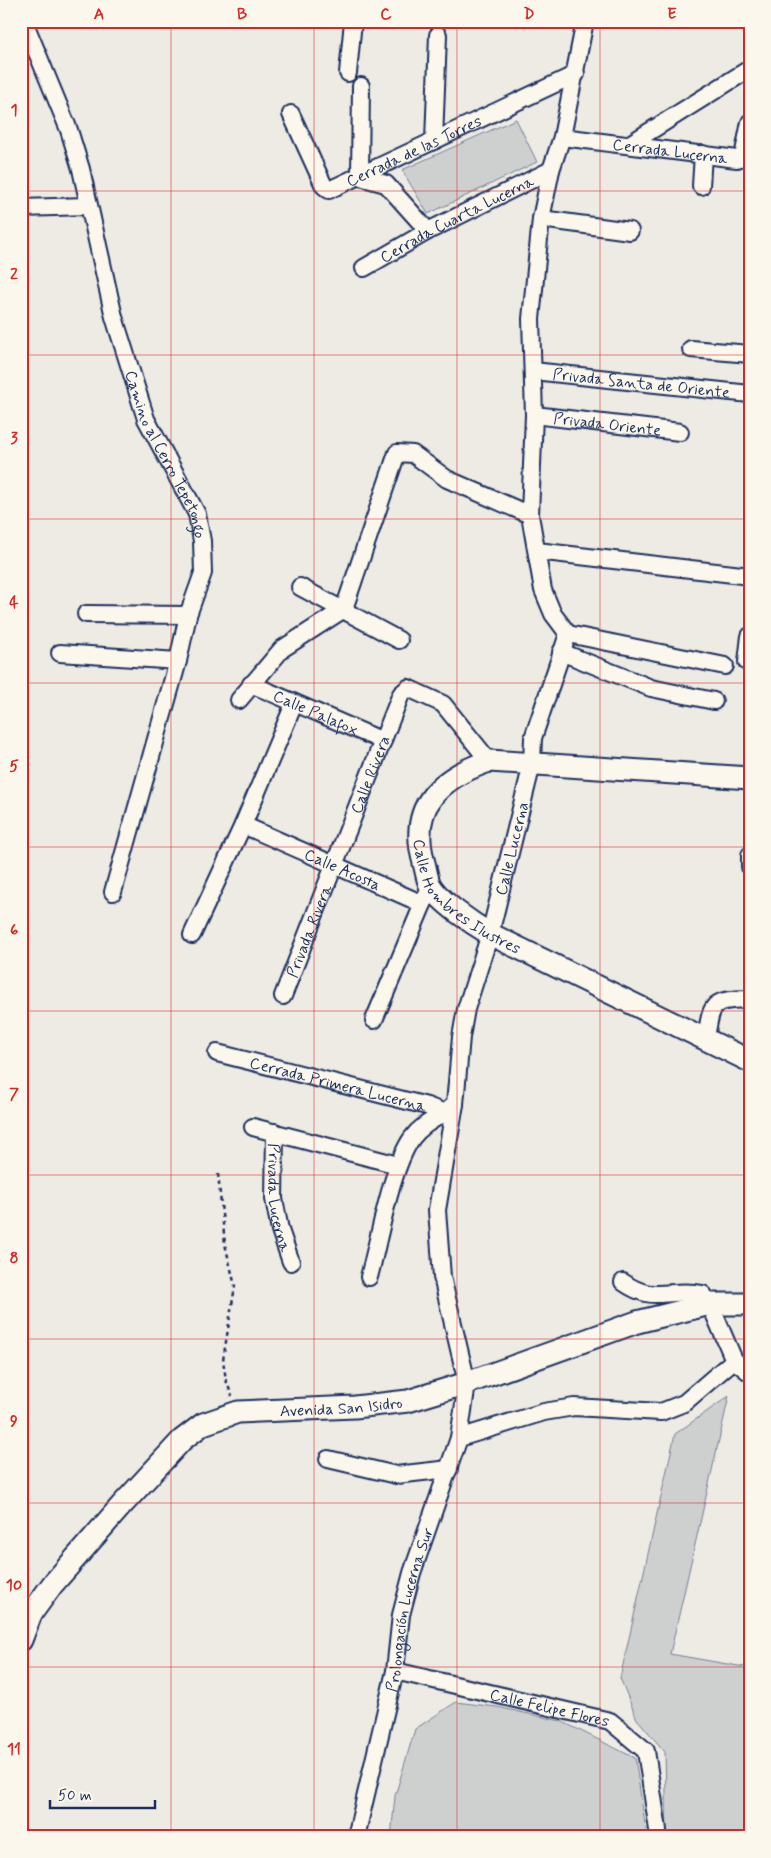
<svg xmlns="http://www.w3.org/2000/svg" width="771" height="1858" viewBox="0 0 771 1858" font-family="Mynerve,sans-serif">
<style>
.green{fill:#cecfcf;stroke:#747f96}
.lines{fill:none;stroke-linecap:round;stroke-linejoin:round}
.minor-casing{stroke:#1b2f5e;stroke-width:20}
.major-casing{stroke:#1b2f5e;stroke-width:25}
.path{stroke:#1b2f5e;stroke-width:2.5;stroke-dasharray:4 4;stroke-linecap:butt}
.minor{stroke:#fbf7ec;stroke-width:16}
.major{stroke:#fbf7ec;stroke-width:21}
.grid{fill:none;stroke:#d62828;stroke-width:1;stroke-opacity:0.55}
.labels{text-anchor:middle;stroke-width:4;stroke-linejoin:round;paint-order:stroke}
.street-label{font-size:16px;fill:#1b2f5e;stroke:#fbf7ec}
.neatline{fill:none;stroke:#d62828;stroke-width:2}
.grid-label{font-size:16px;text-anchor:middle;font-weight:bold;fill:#d62828}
</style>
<rect width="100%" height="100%" fill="#eeebe4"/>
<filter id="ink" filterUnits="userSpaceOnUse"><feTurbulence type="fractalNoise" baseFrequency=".02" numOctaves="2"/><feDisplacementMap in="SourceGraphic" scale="10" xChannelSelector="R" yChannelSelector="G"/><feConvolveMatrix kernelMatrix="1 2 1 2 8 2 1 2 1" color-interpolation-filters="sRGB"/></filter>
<g filter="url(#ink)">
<path class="green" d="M 516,119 L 537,162 L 428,214 L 402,170 Z
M 729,1396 L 670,1654 L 750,1668 L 750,1837 L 667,1837 L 665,1752 L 637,1719 L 620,1678 L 675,1434 Z
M 456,1702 L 497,1707 L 561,1721 L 635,1758 L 647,1837 L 391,1837 L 395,1796 L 415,1729 Z"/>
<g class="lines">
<g class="minor-casing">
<g id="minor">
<path id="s1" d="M 24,21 L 69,130 L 81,169 L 114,317 L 146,419 L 197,514 L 202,541 L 203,573 L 188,615 L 178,661 L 113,892"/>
<path d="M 348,73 L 353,21"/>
<path d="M 361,86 L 360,177 L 386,184 L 428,231"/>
<path id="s2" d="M 291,114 L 324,186 L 329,190 L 576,74"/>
<path id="s3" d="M 562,137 L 737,159 L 743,157 L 750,122"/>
<path d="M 434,141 L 438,35"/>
<path d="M 628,145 L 746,71"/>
<path d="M 701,186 L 703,154"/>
<path d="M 21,208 L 88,206"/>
<path d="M 541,219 L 630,231"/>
<path id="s4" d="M 364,268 L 428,231 L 551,170"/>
<path d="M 691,349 L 750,354"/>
<path id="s5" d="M 533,371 L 750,394"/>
<path id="s6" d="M 534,415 L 680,432"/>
<path d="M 537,551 L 750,576"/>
<path d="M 300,587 L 399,640"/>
<path d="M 86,614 L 188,615"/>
<path d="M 568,634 L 725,666"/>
<path d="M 561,652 L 651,688 L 714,701"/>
<path d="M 60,653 L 178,661"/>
<path d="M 747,662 L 750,636"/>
<path id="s7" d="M 251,684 L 383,741"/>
<path d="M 239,700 L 282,649 L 344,609 L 397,453 L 413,454 L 447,479 L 530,515"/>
<path id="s8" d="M 243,825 L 423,904 L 431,886"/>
<path d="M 750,855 L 750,867"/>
<path d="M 192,935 L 243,825 L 294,704"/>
<path id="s9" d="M 283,996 L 401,694 L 408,688 L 443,704 L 489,761"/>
<path d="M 374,1020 L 423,904"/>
<path d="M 706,1038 C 712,1002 711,1000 750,999"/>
<path id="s10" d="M 217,1053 L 427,1106 L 445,1113 L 455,1104"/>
<path d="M 253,1127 L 398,1165"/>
<path id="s11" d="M 275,1132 L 274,1199 L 280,1230 L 291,1262"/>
<path d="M 369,1277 C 379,1240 391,1168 412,1138 C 420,1127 433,1119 445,1113"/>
<path d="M 734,1360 L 750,1373"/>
<path d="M 459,1438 L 544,1412 L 574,1407 L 661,1412 L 684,1403 L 734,1360 L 710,1304 L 703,1294 C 669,1287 655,1305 623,1282"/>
<path d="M 328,1459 L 396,1475 L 449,1469"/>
<path id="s12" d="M 395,1671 L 610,1721 L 646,1751 L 658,1830"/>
<path id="s13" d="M 356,1837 L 395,1671 L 401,1615 L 412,1573 L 459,1438 L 467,1383 L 442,1277 L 437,1210 L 455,1104 L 461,1037 L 466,1009 L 490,934 L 532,764 L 533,738 L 568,634 L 553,614 L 543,590 L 530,515 L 534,415 L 531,319 L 541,219 L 551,170 L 562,137 L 585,21"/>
</g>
</g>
<g class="major-casing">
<g id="major">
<path id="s14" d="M 750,778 L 489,761 C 439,778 408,807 424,863 C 426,870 427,879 430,885 C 440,902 473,924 490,934 L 750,1061"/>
<path id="s15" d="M 21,1640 L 31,1614 L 52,1585 L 121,1506 L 182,1440 L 203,1424 L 238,1412 L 355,1407 L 408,1401 L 467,1383 L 637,1322 L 710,1304 L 750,1304"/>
</g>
</g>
<path class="path" d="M 218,1174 L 225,1244 L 235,1286 L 223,1360 L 226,1380 L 232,1396"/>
<use href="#minor" class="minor"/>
<use href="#major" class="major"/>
</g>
</g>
<path class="grid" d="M 171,21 L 171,1837M 314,21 L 314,1837M 457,21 L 457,1837M 600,21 L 600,1837M 21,191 L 750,191M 21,355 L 750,355M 21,519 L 750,519M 21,683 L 750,683M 21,847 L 750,847M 21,1011 L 750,1011M 21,1175 L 750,1175M 21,1339 L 750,1339M 21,1503 L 750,1503M 21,1667 L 750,1667"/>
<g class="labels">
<g class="street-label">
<text dy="6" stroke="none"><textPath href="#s2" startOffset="179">Cerrada de las Torres</textPath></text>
<text dy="6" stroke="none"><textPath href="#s3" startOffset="109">Cerrada Lucerna</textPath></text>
<text dy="6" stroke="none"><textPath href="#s4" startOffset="105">Cerrada Cuarta Lucerna</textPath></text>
<text dy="6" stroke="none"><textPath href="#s5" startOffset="109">Privada Santa de Oriente</textPath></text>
<text dy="6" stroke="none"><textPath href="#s6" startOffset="74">Privada Oriente</textPath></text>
<text dy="6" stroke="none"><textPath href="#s1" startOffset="458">Camino al Cerro Tepetongo</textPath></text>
<text dy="6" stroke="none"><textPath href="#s7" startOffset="71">Calle Palafox</textPath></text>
<text dy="6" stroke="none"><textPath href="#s9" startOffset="238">Calle Rivera</textPath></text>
<text dy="6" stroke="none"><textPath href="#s13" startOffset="1015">Calle Lucerna</textPath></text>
<text dy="6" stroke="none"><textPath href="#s8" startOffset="109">Calle Acosta</textPath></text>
<text dy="6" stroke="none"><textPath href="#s14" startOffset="454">Calle Hombres Ilustres</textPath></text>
<text dy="6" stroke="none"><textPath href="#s9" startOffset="70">Privada Rivera</textPath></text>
<text dy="6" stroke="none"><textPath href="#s10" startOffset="125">Cerrada Primera Lucerna</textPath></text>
<text dy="6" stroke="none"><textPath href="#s11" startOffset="66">Privada Lucerna</textPath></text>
<text dy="6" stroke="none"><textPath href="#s15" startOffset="425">Avenida San Isidro</textPath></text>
<text dy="6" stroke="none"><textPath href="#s13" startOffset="234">Prolongación Lucerna Sur</textPath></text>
<text dy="6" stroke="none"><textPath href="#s12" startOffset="159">Calle Felipe Flores</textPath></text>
</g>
</g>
<rect width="771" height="1858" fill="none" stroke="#fbf7ec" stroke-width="55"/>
<path d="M50 1800v8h105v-8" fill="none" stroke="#1b2f5e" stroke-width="2.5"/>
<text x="58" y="1800" font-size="15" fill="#1b2f5e" stroke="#fbf7ec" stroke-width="4" paint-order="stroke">50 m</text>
<rect x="28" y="28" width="716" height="1802" class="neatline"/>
<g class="grid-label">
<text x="99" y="19">A</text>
<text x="242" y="19">B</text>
<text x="386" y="19">C</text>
<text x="529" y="19">D</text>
<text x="672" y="19">E</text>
<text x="14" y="115">1</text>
<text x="14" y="279">2</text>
<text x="14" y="443">3</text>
<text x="14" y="607">4</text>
<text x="14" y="771">5</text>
<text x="14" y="935">6</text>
<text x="14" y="1099">7</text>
<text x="14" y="1263">8</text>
<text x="14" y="1426">9</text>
<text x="14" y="1590">10</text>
<text x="14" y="1754">11</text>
</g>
</svg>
